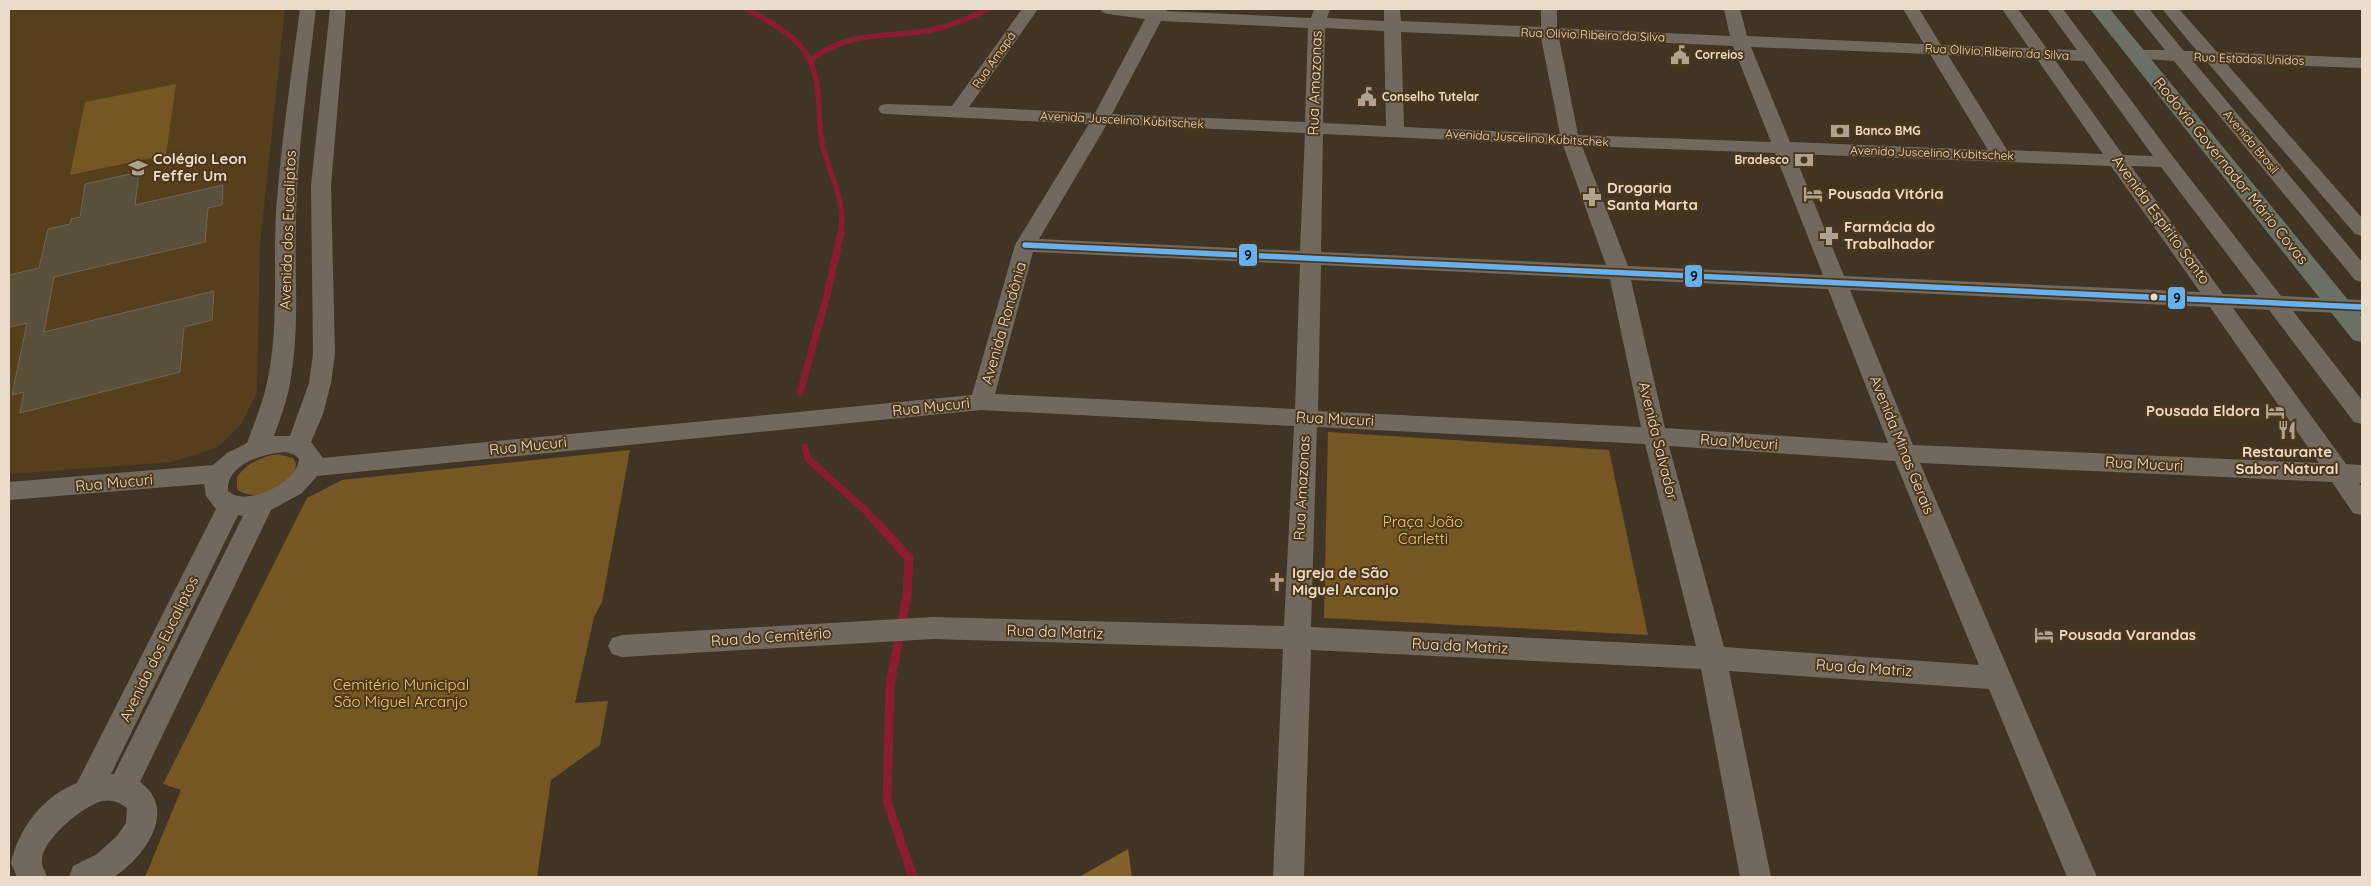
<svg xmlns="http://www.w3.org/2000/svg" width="2371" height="886" viewBox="0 0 2371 886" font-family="Quicksand,sans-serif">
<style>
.built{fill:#563f1b}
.green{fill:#765724}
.forest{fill:#83612a}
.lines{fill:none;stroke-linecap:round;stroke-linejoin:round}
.stream-far2{stroke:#8a1d30;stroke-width:5.5}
.stream-far1{stroke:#8a1d30;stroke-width:7}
.stream{stroke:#8a1d30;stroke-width:9}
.building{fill:#59503c;stroke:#6e6759}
.minor{fill:#71695d;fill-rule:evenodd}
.trunk{fill:#6a7066;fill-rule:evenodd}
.bus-1-casing{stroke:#4c3819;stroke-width:9}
.bus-1{stroke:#66b1f2;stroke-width:5.5}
.bus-dot{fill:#e9dccb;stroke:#4c3819;stroke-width:2}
.labels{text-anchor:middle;stroke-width:4;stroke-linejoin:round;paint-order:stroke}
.far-street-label{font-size:12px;fill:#e9dccb;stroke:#4c3819}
.far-poi-label{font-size:12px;font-weight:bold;fill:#e9dccb;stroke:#4c3819;text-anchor:start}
.street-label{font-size:15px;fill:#e9dccb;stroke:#4c3819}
.poi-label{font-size:15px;font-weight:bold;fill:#e9dccb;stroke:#4c3819;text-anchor:start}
.park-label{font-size:15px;fill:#f6c479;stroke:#4c3819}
.line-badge{stroke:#4c3819;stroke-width:2}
.pale-badge-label{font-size:14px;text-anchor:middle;font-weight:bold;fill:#111}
</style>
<rect width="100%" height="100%" fill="#403525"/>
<path class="built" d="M 9,9 L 285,9 L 260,244 L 257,392 L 242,423 L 218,447 L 172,462 L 9,474 Z"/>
<path class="green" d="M 176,84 L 166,155 L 70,175 L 85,102 Z
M 1328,432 L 1609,450 L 1648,635 L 1324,618 Z
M 630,450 L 602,602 L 594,617 L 575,703 L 608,701 L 600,745 L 551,780 L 537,877 L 145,877 L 181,790 L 163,784 L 307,498 L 342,480 Z
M 278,454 L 293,458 L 296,463 C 296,487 255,505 237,489 L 237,477 C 247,463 261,457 278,454 Z"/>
<path class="forest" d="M 1128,849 L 1132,877 L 1079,877 Z"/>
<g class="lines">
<path class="stream-far2" d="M 747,9 C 766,20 789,31 803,49 C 824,77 816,110 822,142 C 828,173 848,201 840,235
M 809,61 C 849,30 881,38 926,31 C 948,27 968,19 988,9"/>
<path class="stream-far1" d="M 800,393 L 827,295 L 841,233
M 805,447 L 808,459 L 863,508 L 879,525"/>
<path class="stream" d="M 878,524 L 909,558 L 907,595 L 890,685 L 887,801 L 913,877"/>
</g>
<path class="building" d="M 139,172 L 135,205 L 223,185 L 222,205 L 208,208 L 205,242 L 54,277 L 44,332 L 214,291 L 212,320 L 184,327 L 180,372 L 20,413 L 24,392 L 12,395 L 27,323 L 9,327 L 9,275 L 39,268 L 48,229 L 70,224 L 71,219 L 80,217 L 85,184 Z"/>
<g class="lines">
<path class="minor" d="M 300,9 L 316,9 C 308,77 298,145 296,214 C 294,268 300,324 291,377 C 288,398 281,417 274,436 L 290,436 L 309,383 L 313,354 L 311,185 L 330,9 L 346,9 L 331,185 L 335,354 L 331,383 L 323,414 L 311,442 L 323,458 L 972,395 L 1015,245 L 1089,124 L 887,114 L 881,113 L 878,109 L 881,105 L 887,104 L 952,106 L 1022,9 L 1038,9 L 969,107 L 1095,113 L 1145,19 L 1108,14 L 1102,12 L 1100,9 L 1167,9 L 1166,11 L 1311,18 L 1314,9 L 1330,9 L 1327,18 L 1384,21 L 1384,9 L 1400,9 L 1401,21 L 1541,27 L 1541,9 L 1557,9 L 1557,28 L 1730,36 L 1724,9 L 1740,9 L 1747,36 L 1924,44 L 1903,9 L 1919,9 L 1941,45 L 2029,48 L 2002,9 L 2018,9 L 2047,49 L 2077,50 L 2047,9 L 2063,9 L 2174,158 L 2281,296 L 2362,300 L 2362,314 L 2293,311 L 2362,400 L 2362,424 L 2354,422 L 2269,310 L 2233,308 L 2346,464 L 2362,465 L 2362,483 L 2359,483 L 2362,487 L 2362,515 L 2353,513 L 2332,482 L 1920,463 L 2097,877 L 2067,877 L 1989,689 L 1729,671 L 1771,877 L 1740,877 L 1701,669 L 1311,650 L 1304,877 L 1273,877 L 1283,649 L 933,639 L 622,657 L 612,654 L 608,646 L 612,638 L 622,635 L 933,617 L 1284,626 L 1294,426 L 981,410 L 317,476 L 302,493 L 271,510 L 140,782 C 179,810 144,858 114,877 L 69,877 L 73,866 L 97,854 L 117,836 L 126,823 L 127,808 C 119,802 112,799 102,801 C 83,806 39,841 42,863 C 42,867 46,873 47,877 L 17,877 L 11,863 C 19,828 42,797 77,783 L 216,509 L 206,496 L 204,484 L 9,500 L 9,482 L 213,465 L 227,453 L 247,443 C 255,421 264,400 268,378 C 279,324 273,267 276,212 C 281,144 291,76 300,9 ZM 1161,21 L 1308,28 L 1305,122 L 1112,114 ZM 1325,28 L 1384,31 L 1386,126 L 1323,123 ZM 1401,32 L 1541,38 L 1560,134 L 1404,127 ZM 1559,38 L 1733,46 L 1771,142 L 1578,135 ZM 1751,47 L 1930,54 L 1988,150 L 1790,142 ZM 1948,55 L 2037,59 L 2103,154 L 2007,150 ZM 2055,60 L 2084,61 L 2153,156 L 2123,155 ZM 1107,124 L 1305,133 L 1300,251 L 1039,239 ZM 1323,134 L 1563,145 L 1606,265 L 1321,252 ZM 1582,146 L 1775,153 L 1823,275 L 1628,266 ZM 1794,154 L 2111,166 L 2200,292 L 1844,276 ZM 2131,166 L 2161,167 L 2258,295 L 2223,294 ZM 1033,252 L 1300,264 L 1295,409 L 995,394 ZM 1321,265 L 1610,279 L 1641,427 L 1318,411 ZM 1631,280 L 1828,289 L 1888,443 L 1665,428 ZM 1850,290 L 2210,307 L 2319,463 L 1913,445 ZM 1317,427 L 1645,444 L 1696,646 L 1311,627 ZM 1669,446 L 1895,461 L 1979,665 L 1724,647 ZM 286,452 L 295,455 L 299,459 C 298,482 247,508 228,491 C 226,464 265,453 286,452 ZM 238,515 L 243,516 L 114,774 L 111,774 Z
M 2132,9 L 2149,9 L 2184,51 L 2197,51 L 2162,9 L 2179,9 L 2217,52 L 2362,58 L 2362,68 L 2226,63 L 2362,218 L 2362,236 L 2355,234 L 2207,62 L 2193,61 L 2362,262 L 2362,282 L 2355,280 L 2174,61 L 2131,58 L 2128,54 L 2131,50 L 2165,50 Z"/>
<path class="trunk" d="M 2090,9 L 2110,9 L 2362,317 L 2362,342 L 2353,340 Z"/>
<g class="bus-1-casing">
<path id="bus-1" d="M 1025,245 L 2362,307"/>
</g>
<use href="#bus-1" class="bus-1"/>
</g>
<defs>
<g id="civic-bare" transform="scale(1.5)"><path d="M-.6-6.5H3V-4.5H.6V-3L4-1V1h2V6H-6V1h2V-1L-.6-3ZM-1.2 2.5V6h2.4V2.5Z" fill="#aea291" stroke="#4c3819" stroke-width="2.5" paint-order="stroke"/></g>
<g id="bank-bare" transform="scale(1.5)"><path d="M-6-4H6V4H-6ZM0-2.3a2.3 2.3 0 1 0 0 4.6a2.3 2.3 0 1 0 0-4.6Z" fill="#aea291" stroke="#4c3819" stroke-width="2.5" paint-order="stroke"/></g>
<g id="school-bare" transform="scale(1.5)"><path d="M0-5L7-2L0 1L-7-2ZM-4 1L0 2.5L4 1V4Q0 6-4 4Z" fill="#aea291" stroke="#4c3819" stroke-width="2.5" paint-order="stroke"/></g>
<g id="hotel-bare" transform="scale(1.5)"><path d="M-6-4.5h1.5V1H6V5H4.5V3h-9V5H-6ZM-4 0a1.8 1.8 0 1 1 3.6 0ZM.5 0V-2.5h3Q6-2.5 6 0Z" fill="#aea291" stroke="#4c3819" stroke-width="2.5" paint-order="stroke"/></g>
<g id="pharmacy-bare" transform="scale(1.5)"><path d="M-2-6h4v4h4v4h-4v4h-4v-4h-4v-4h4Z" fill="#aea291" stroke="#4c3819" stroke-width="2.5" paint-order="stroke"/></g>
<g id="restaurant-bare" transform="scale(1.5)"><path d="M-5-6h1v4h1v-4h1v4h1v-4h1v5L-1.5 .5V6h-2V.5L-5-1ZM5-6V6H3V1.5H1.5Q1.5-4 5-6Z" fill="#aea291" stroke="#4c3819" stroke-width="2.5" paint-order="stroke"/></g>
<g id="church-bare" transform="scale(1.5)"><path d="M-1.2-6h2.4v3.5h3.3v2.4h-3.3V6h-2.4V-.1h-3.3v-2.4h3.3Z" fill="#aea291" stroke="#4c3819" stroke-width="2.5" paint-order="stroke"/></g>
</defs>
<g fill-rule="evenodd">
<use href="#civic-bare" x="1680" y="55"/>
<use href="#civic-bare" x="1367" y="97"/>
<use href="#bank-bare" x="1840" y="131"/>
<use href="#bank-bare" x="1804" y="160"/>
<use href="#school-bare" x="138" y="168"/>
<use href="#hotel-bare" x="1813" y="194"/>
<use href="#pharmacy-bare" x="1592" y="197"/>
<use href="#pharmacy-bare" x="1829" y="236"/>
<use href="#hotel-bare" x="2275" y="411"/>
<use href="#restaurant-bare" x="2287" y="430"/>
<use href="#church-bare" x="1277" y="582"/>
<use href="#hotel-bare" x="2044" y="635"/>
</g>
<circle class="bus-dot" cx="2154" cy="297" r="4.5"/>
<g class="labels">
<g class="far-street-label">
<text transform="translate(1593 35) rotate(2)" y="4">Rua Olivio Ribeiro da Silva</text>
<text transform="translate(1997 52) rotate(3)" y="4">Rua Olivio Ribeiro da Silva</text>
<text transform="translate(2249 59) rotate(2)" y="4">Rua Estados Unidos</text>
<text transform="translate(994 60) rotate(-55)" y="4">Rua Amapá</text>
<text transform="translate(1122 120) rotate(3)" y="4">Avenida Juscelino Kubitschek</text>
<text transform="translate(1527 138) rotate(3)" y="4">Avenida Juscelino Kubitschek</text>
<text transform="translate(2251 142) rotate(50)" y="4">Avenida Brasil</text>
<text transform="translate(1932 153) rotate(2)" y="4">Avenida Juscelino Kubitschek</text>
</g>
<g class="far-poi-label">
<text x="1695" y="59">Correios</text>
<text x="1382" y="101">Conselho Tutelar</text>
<text x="1855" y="135">Banco BMG</text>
<text x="1789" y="164" text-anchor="end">Bradesco</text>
</g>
<g class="street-label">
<text transform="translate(1315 83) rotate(-88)" y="5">Rua Amazonas</text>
<text transform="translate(2231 171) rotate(51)" y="5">Rodovia Governador Mário Covas</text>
<text transform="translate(2161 220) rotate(54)" y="5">Avenida Espírito Santo</text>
<text transform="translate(288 230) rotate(-88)" y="5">Avenida dos Eucaliptos</text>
<text transform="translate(1004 323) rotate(-74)" y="5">Avenida Rondônia</text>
<text transform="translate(931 407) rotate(-6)" y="5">Rua Mucuri</text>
<text transform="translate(1335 419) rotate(3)" y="5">Rua Mucuri</text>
<text transform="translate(1658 441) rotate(76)" y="5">Avenida Salvador</text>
<text transform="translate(1739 442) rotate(4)" y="5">Rua Mucuri</text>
<text transform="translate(1902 445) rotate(68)" y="5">Avenida Minas Gerais</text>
<text transform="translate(528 446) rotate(-6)" y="5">Rua Mucuri</text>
<text transform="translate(2144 464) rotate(3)" y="5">Rua Mucuri</text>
<text transform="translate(114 483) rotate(-5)" y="5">Rua Mucuri</text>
<text transform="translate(1302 488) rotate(-87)" y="5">Rua Amazonas</text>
<text transform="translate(1055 632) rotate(2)" y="5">Rua da Matriz</text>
<text transform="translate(771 637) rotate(-4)" y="5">Rua do Cemitério</text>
<text transform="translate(1460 646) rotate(3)" y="5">Rua da Matriz</text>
<text transform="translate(159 649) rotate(-64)" y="5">Avenida dos Eucaliptos</text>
<text transform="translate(1864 668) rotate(4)" y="5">Rua da Matriz</text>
</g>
<g class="poi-label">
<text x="153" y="164">Colégio Leon<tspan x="153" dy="17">Feffer Um</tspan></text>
<text x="1607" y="193">Drogaria<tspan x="1607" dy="17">Santa Marta</tspan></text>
<text x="1828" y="199">Pousada Vitória</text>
<text x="1844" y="232">Farmácia do<tspan x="1844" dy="17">Trabalhador</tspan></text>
<text x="2260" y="416" text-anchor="end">Pousada Eldora</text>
<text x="2287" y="457" text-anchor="middle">Restaurante<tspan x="2287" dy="17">Sabor Natural</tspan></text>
<text x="1292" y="578">Igreja de São<tspan x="1292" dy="17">Miguel Arcanjo</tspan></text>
<text x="2059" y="640">Pousada Varandas</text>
</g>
<g class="park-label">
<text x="1423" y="527">Praça João<tspan x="1423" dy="17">Carletti</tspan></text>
<text x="401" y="690">Cemitério Municipal<tspan x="401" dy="17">São Miguel Arcanjo</tspan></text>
</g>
</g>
<g class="line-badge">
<rect x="1238" y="243" width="20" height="24" rx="5" fill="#66b1f2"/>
<rect x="1684" y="264" width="19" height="24" rx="5" fill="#66b1f2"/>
<rect x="2167" y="286" width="19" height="24" rx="5" fill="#66b1f2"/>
</g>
<g class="pale-badge-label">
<text x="1248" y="260">9</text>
<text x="1694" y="281">9</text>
<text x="2177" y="303">9</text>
</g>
<rect width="2371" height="886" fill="none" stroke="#e9dccb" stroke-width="20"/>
</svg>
